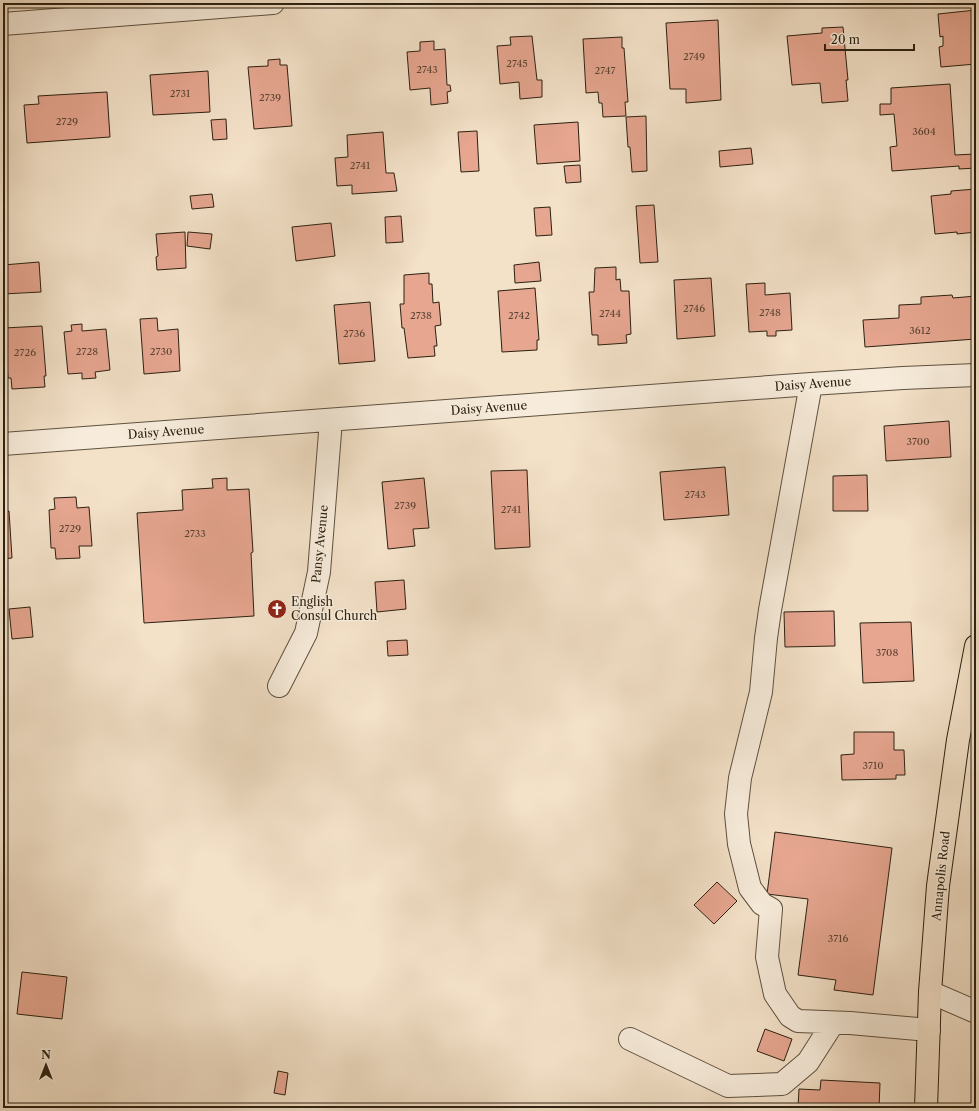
<svg xmlns="http://www.w3.org/2000/svg" width="979" height="1111" viewBox="0 0 979 1111" font-family="'Libre Caslon Text',serif">
<style>
.building{fill:#e6a690;stroke:#2c2111}
.lines{fill:none;stroke-linecap:round;stroke-linejoin:round}
.minor-casing{stroke:#5e513f;stroke-width:24}
.major-casing{stroke:#2c2111;stroke-width:24}
.minor{stroke:#f7ecdb;stroke-width:22}
.major{stroke:#f3e1c8;stroke-width:22}
.labels{text-anchor:middle;stroke-width:3;stroke-linejoin:round;paint-order:stroke}
.number-label{font-size:10px;fill:#5a4231}
.street-label{font-size:12px;fill:#2c2111;stroke:#f7ecdb}
.poi-label{font-size:12px;fill:#2c2111;stroke:#f7ecdb;text-anchor:start}
</style>
<rect width="100%" height="100%" fill="#f3e1c8"/>
<filter id="stains"><feTurbulence type="fractalNoise" baseFrequency=".005" numOctaves="4"/><feColorMatrix values="0 0 0 0 .2 0 0 0 0 .09 0 0 0 0 .02 0 0 0 .5 -.17"/></filter>
<radialGradient id="worn" r=".72"><stop offset=".6" stop-color="#630" stop-opacity="0"/><stop offset="1" stop-color="#630" stop-opacity=".3"/></radialGradient>
<path class="building" d="M 976,10 L 976,64 L 941,67 L 939,47 L 943,46 L 943,36 L 940,37 L 938,14 Z
M 718,20 L 721,100 L 686,103 L 686,89 L 670,89 L 666,23 Z
M 843,27 L 848,80 L 846,80 L 848,101 L 822,103 L 820,83 L 792,85 L 787,36 L 822,33 L 822,28 Z
M 532,36 L 537,80 L 542,80 L 542,97 L 520,99 L 519,82 L 500,84 L 497,46 L 511,45 L 510,37 Z
M 622,37 L 622,48 L 624,48 L 628,102 L 625,102 L 626,116 L 603,117 L 602,103 L 599,103 L 598,92 L 586,93 L 583,39 Z
M 434,41 L 434,50 L 445,49 L 447,85 L 450,85 L 451,91 L 447,92 L 448,103 L 431,105 L 430,88 L 410,90 L 407,52 L 420,51 L 420,42 Z
M 280,59 L 280,65 L 287,65 L 292,126 L 254,129 L 248,67 L 268,66 L 268,60 Z
M 208,71 L 210,112 L 153,115 L 150,75 Z
M 950,84 L 955,155 L 975,154 L 976,168 L 959,169 L 959,166 L 892,171 L 890,147 L 897,146 L 894,114 L 880,115 L 880,104 L 891,104 L 891,88 Z
M 107,92 L 110,137 L 27,143 L 24,105 L 39,104 L 38,96 Z
M 646,116 L 647,171 L 632,172 L 630,147 L 628,147 L 626,117 Z
M 226,119 L 227,139 L 213,140 L 211,120 Z
M 578,122 L 580,161 L 537,164 L 534,125 Z
M 477,131 L 479,171 L 461,172 L 458,132 Z
M 383,132 L 386,173 L 394,173 L 397,191 L 352,194 L 352,185 L 337,186 L 335,158 L 348,157 L 347,135 Z
M 751,148 L 753,164 L 720,167 L 719,151 Z
M 580,165 L 581,182 L 566,183 L 564,166 Z
M 976,189 L 976,232 L 957,234 L 957,232 L 935,234 L 931,196 L 951,194 L 951,191 Z
M 212,194 L 214,207 L 192,209 L 190,196 Z
M 654,205 L 658,262 L 640,263 L 636,206 Z
M 550,207 L 552,235 L 536,236 L 534,208 Z
M 401,216 L 403,242 L 386,243 L 385,217 Z
M 331,223 L 335,256 L 296,261 L 292,227 Z
M 185,232 L 186,268 L 157,270 L 156,257 L 158,256 L 156,234 Z
M 188,232 L 212,234 L 210,249 L 187,246 Z
M 39,262 L 41,292 L 3,294 L 3,265 Z
M 539,262 L 541,281 L 515,283 L 514,265 Z
M 616,267 L 616,280 L 620,279 L 621,291 L 629,291 L 631,334 L 626,335 L 627,343 L 598,345 L 598,335 L 592,335 L 589,292 L 594,292 L 595,268 Z
M 429,273 L 429,284 L 432,284 L 433,303 L 439,302 L 441,325 L 435,326 L 437,346 L 434,346 L 435,356 L 408,358 L 404,328 L 402,328 L 400,304 L 404,304 L 404,275 Z
M 711,278 L 715,336 L 677,339 L 674,280 Z
M 765,283 L 765,295 L 790,293 L 792,330 L 776,331 L 776,336 L 767,336 L 767,331 L 749,332 L 746,284 Z
M 535,288 L 539,340 L 537,340 L 537,350 L 502,352 L 498,291 Z
M 952,295 L 953,298 L 976,296 L 976,339 L 865,347 L 863,320 L 899,318 L 899,305 L 921,304 L 921,297 Z
M 370,302 L 375,361 L 339,364 L 334,305 Z
M 157,318 L 158,331 L 178,329 L 180,371 L 144,374 L 140,319 Z
M 82,324 L 82,331 L 106,329 L 110,370 L 95,372 L 96,378 L 82,379 L 82,373 L 68,374 L 64,332 L 72,331 L 71,325 Z
M 42,326 L 46,376 L 44,376 L 45,387 L 12,389 L 11,378 L 8,378 L 4,328 Z
M 949,421 L 951,457 L 886,461 L 884,426 Z
M 725,467 L 729,515 L 664,520 L 660,472 Z
M 527,470 L 530,547 L 495,549 L 491,471 Z
M 867,475 L 868,511 L 833,511 L 833,476 Z
M 227,478 L 227,490 L 249,489 L 253,552 L 251,553 L 254,616 L 144,623 L 137,513 L 183,510 L 182,490 L 213,488 L 212,479 Z
M 424,478 L 429,528 L 413,529 L 415,546 L 388,549 L 382,482 Z
M 76,497 L 77,508 L 89,507 L 92,546 L 79,546 L 80,558 L 56,559 L 55,548 L 51,548 L 49,510 L 55,509 L 54,498 Z
M 3,511 L 9,511 L 12,558 L 3,559 Z
M 404,580 L 406,609 L 377,612 L 375,582 Z
M 30,607 L 33,637 L 12,639 L 9,609 Z
M 834,611 L 835,646 L 785,647 L 784,612 Z
M 911,622 L 914,681 L 863,683 L 860,623 Z
M 407,640 L 408,655 L 388,656 L 387,641 Z
M 854,732 L 894,732 L 894,750 L 904,750 L 905,775 L 896,775 L 896,779 L 842,780 L 841,755 L 854,754 Z
M 775,832 L 892,848 L 873,995 L 834,990 L 836,980 L 798,975 L 808,899 L 767,894 Z
M 717,882 L 737,901 L 714,924 L 694,905 Z
M 22,972 L 67,977 L 62,1019 L 17,1014 Z
M 765,1029 L 792,1039 L 784,1061 L 757,1051 Z
M 278,1071 L 288,1073 L 285,1095 L 274,1093 Z
M 821,1080 L 880,1083 L 879,1108 L 798,1108 L 799,1089 L 820,1090 Z"/>
<g class="lines">
<g class="minor-casing">
<path id="minor" d="M 3,24 L 273,3
M 811,384 L 770,610 L 766,638 L 761,692 L 740,778 L 736,814 L 739,844 L 750,888 L 762,904 L 771,909 L 767,957 L 775,994 L 790,1016 L 798,1021 L 850,1023 L 929,1030
M 3,444 L 811,384 L 903,378 L 976,375
M 279,686 L 306,633 L 319,572 L 331,420
M 930,992 L 976,1012
M 630,1039 L 728,1086 L 782,1084 L 808,1062 L 833,1023"/>
</g>
<g class="major-casing">
<path id="major" d="M 926,1108 L 930,992 L 938,886 L 958,740 L 976,646"/>
</g>
<use href="#minor" class="minor"/>
<use href="#major" class="major"/>
</g>
<defs>
<g id="church-disc" transform="scale(1)"><circle r="9.5" fill="#8f2418" stroke="#f7ecdb"/><path d="M-1.2-6h2.4v3.5h3.3v2.4h-3.3V6h-2.4V-.1h-3.3v-2.4h3.3Z" fill="#fff"/></g>
</defs>
<g fill-rule="evenodd">
<use href="#church-disc" x="277" y="609"/>
</g>
<g class="labels">
<g class="number-label">
<text x="694" y="60">2749</text>
<text x="517" y="67">2745</text>
<text x="427" y="73">2743</text>
<text x="605" y="74">2747</text>
<text x="180" y="97">2731</text>
<text x="270" y="101">2739</text>
<text x="67" y="125">2729</text>
<text x="924" y="135">3604</text>
<text x="360" y="169">2741</text>
<text x="694" y="312">2746</text>
<text x="770" y="316">2748</text>
<text x="610" y="317">2744</text>
<text x="421" y="319">2738</text>
<text x="519" y="319">2742</text>
<text x="920" y="334">3612</text>
<text x="354" y="337">2736</text>
<text x="87" y="355">2728</text>
<text x="161" y="355">2730</text>
<text x="25" y="356">2726</text>
<text x="918" y="445">3700</text>
<text x="695" y="498">2743</text>
<text x="405" y="509">2739</text>
<text x="511" y="513">2741</text>
<text x="70" y="532">2729</text>
<text x="195" y="537">2733</text>
<text x="887" y="656">3708</text>
<text x="873" y="769">3710</text>
<text x="838" y="942">3716</text>
</g>
<g class="street-label">
<text transform="translate(813 384) rotate(-4)" y="4">Daisy Avenue</text>
<text transform="translate(489 408) rotate(-4)" y="4">Daisy Avenue</text>
<text transform="translate(166 432) rotate(-4)" y="4">Daisy Avenue</text>
<text transform="translate(320 544) rotate(-84)" y="4">Pansy Avenue</text>
<text transform="translate(941 876) rotate(-84)" y="4">Annapolis Road</text>
</g>
<g class="poi-label">
<text x="291" y="606">English<tspan x="291" dy="14">Consul Church</tspan></text>
</g>
</g>
<rect width="979" height="1111" fill="none" stroke="#f3e1c8" stroke-width="16"/>
<rect x="4" y="4" width="971" height="1103" fill="none" stroke="#2c2111" stroke-width="2"/>
<rect x="8" y="8" width="963" height="1095" fill="none" stroke="#2c2111"/>
<g transform="translate(46 1065)" stroke="#f7ecdb" stroke-width="3" paint-order="stroke">
<path d="M0-3L7 15L0 10L-7 15Z" fill="#2c2111"/>
<text y="-6" font-size="11" font-weight="bold" text-anchor="middle" fill="#2c2111">N</text>
</g>
<path d="M825 44v6h89v-6" fill="none" stroke="#2c2111" stroke-width="2"/>
<text x="831" y="44" font-size="12" fill="#2c2111" stroke="#f7ecdb" stroke-width="3" paint-order="stroke">20 m</text>
<rect width="100%" height="100%" filter="url(#stains)"/>
<rect width="100%" height="100%" fill="url(#worn)"/>
</svg>
